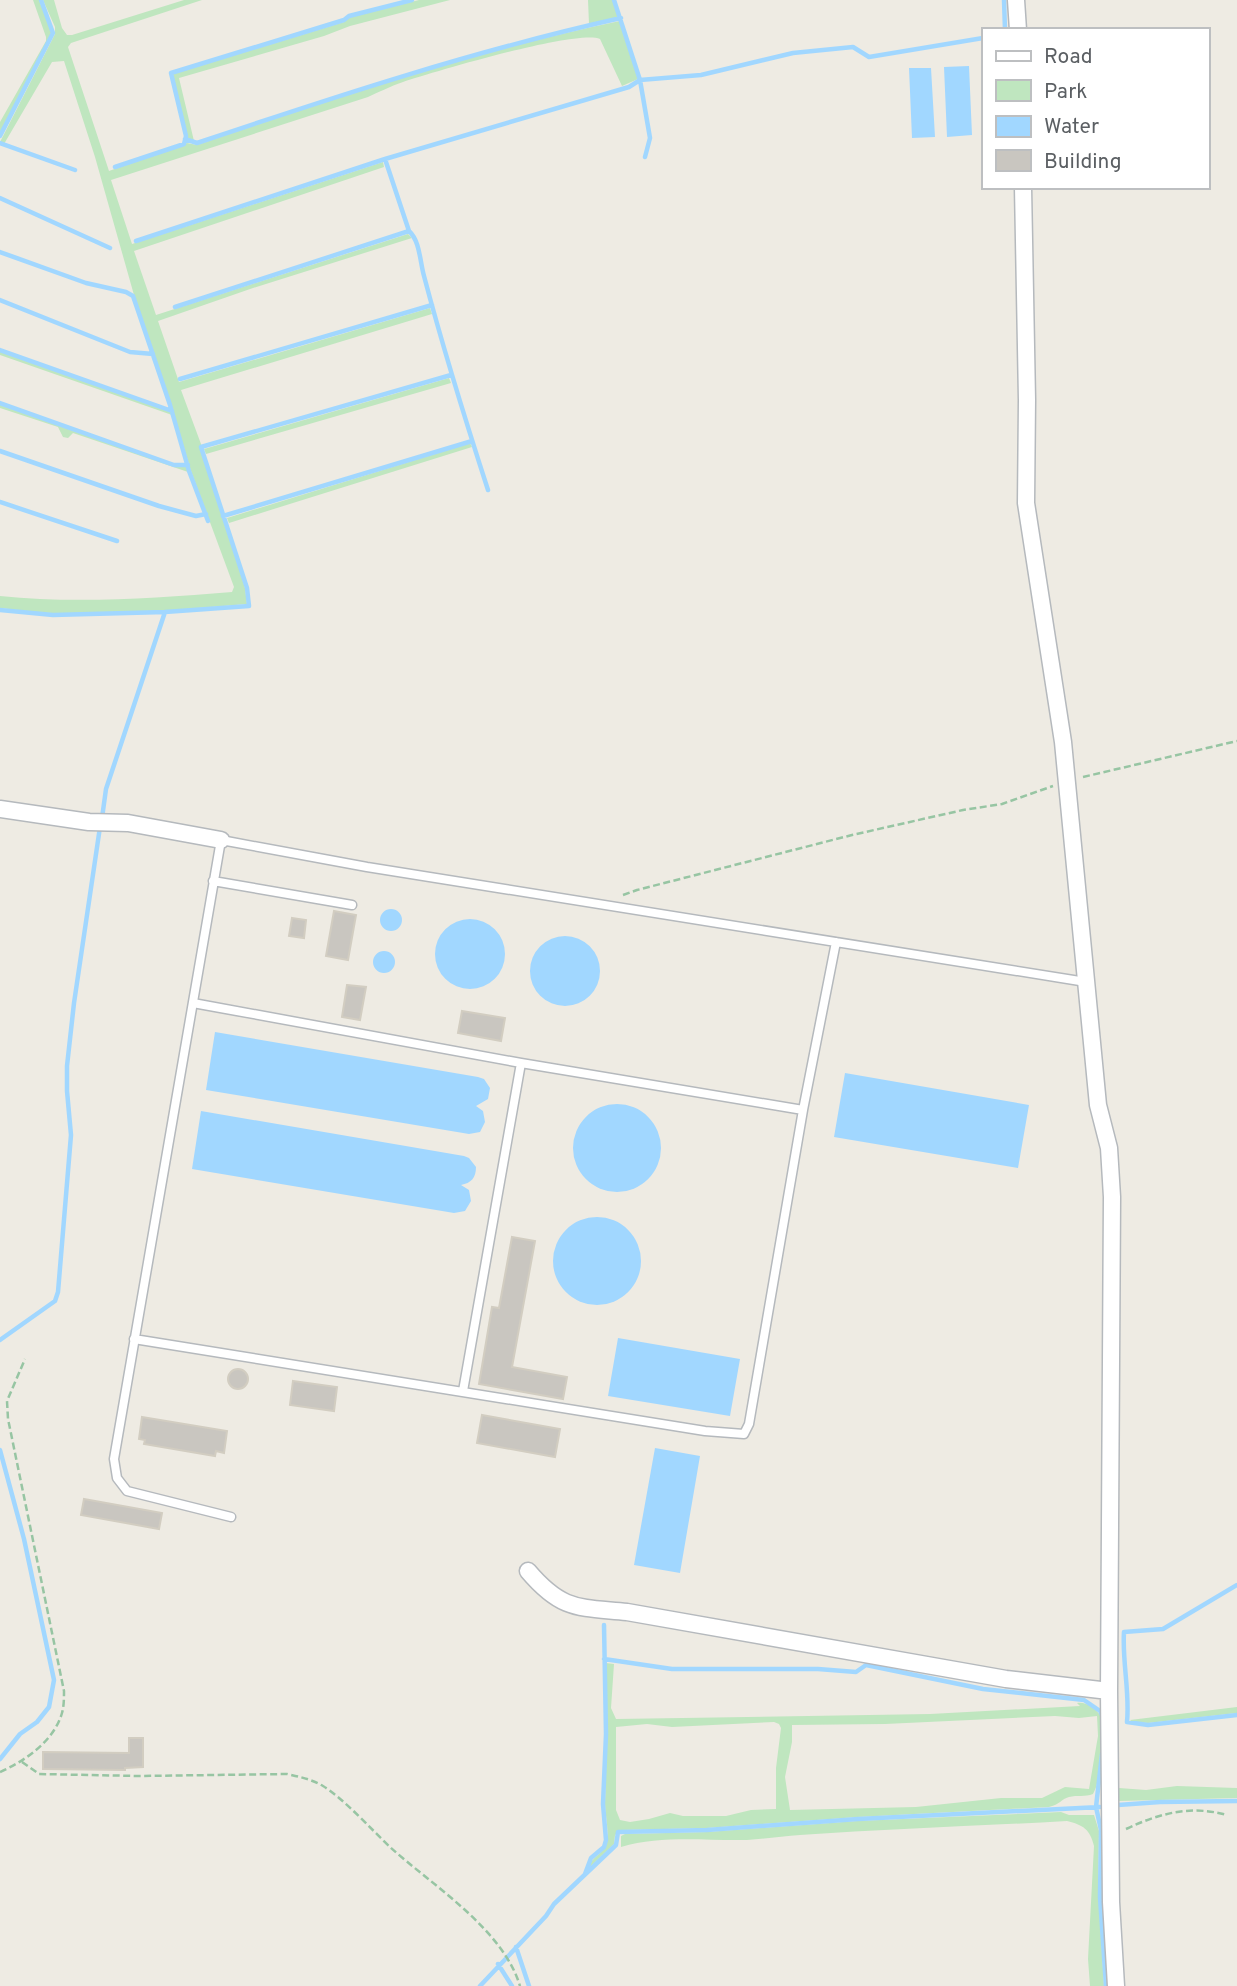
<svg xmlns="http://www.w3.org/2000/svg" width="1237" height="1986" viewBox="0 0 1237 1986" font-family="Overpass,sans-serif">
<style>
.green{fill:#bfe6bf;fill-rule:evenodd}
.water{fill:#a1d7ff}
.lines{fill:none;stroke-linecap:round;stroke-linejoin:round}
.stream{stroke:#a1d7ff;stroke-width:4.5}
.building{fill:#c9c6c0;stroke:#d2cdc1;stroke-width:2}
.service-casing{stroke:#b5b9bd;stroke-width:11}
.minor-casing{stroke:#b5b9bd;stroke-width:19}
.path{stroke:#97c5a3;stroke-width:2.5;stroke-dasharray:7 3.5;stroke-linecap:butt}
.service{stroke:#fff;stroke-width:8}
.minor{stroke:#fff;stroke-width:16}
</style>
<rect width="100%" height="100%" fill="#eeebe3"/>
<path class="green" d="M 33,0 L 39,0 L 52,33 L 0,134 L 0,122 L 46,41 L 46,37 Z
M 43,0 L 54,0 L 62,28 L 67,35 L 72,35 L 184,0 L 202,0 L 71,43 L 68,47 L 109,171 L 187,143 L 197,145 C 336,97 476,51 620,21 L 638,79 L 622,86 L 600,39 C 577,29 434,72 403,82 C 391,86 379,92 368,97 L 111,180 L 132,244 L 383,162 L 384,167 L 134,251 L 156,315 L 408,234 L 412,238 L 253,288 L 158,321 L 179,382 L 430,308 L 432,314 L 181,390 L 201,444 L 245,588 L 247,604 L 165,611 L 53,614 L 0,608 L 0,596 C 77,604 155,598 232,592 L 234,587 L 191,471 L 171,405 L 134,295 L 95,157 L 64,61 L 52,62 L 4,144 L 0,142 L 55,34 L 55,27 Z
M 419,0 L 450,0 L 350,26 L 324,36 L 179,78 L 194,141 L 187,139 L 172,74 L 344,22 L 350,17 Z
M 588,0 L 612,0 L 619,17 L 589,24 Z
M 0,351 L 171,412 L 172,415 L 0,355 Z
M 449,378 L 451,383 L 206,454 L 204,449 Z
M 0,404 L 174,466 L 186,467 L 188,472 L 73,433 L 68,438 L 63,437 L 58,427 L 0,408 Z
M 470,443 L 472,447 L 229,523 L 227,518 Z
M 606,1663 L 614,1664 L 611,1708 L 616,1719 L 930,1714 L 1080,1706 L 1077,1703 C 1086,1701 1096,1709 1101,1716 C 1102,1737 1103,1776 1093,1794 C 1085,1797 1077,1795 1069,1797 C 1061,1799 1061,1804 1049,1807 L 858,1817 L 707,1828 L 622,1830 L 615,1835 L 614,1844 L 586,1871 C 590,1857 606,1853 607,1841 C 609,1829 605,1815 605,1803 C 607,1756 606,1710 606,1663 ZM 1055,1716 L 1079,1718 L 1097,1716 L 1098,1736 L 1089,1789 L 1065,1787 L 1042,1798 L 1001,1798 L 916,1807 L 790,1810 L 785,1777 L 792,1742 L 792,1725 L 885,1724 ZM 774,1722 L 779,1724 L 781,1728 L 776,1768 L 776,1809 L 751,1810 L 726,1816 L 683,1816 L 670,1813 L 649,1819 L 630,1822 L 620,1820 L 616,1810 L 616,1727 L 647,1724 L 672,1727 Z
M 1237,1707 L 1237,1713 L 1148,1723 L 1132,1722 L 1130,1720 Z
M 1177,1786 L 1237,1788 L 1237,1798 L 1118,1801 L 1119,1788 L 1146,1790 Z
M 1061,1812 L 1069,1815 L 1094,1815 L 1099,1831 L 1098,1887 L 1104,1986 L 1090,1986 L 1088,1959 L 1094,1846 C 1090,1829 1083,1825 1067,1821 C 978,1826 889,1829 800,1835 C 783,1836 765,1839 747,1840 C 705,1841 662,1835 621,1847 L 621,1836 L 625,1834 L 707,1832 L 857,1821 Z"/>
<path class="water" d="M 969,66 L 972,135 L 947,137 L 944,67 Z
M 909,68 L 931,68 L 935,137 L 912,138 Z
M380 920a11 11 0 1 1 22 0a11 11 0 1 1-22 0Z
M435 954a35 35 0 1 1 70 0a35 35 0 1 1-70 0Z
M530 971a35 35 0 1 1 70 0a35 35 0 1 1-70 0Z
M373 962a11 11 0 1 1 22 0a11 11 0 1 1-22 0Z
M 215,1032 L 478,1077 L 484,1079 L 490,1088 L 488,1099 L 476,1106 L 483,1111 L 485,1122 L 480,1132 L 469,1134 L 206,1090 Z
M 845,1073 L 1029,1105 L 1018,1168 L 834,1137 Z
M573 1148a44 44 0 1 1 88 0a44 44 0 1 1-88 0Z
M 201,1111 L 464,1156 L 469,1158 L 476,1167 C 476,1178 471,1183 461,1185 L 469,1190 L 471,1201 L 465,1211 L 454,1213 L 192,1169 Z
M553 1261a44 44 0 1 1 88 0a44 44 0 1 1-88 0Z
M 618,1338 L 740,1359 L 730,1416 L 608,1396 Z
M 655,1448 L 700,1456 L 680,1573 L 634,1565 Z"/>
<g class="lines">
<path class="stream" d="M 614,0 L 640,80 L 650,138 L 645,157
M 1004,0 L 1005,30
M 0,136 L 53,33 L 41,0
M 185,139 L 197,143 C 337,96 477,50 621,18
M 0,143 L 75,170
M 115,167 L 184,144 L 186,136 L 171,73 L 344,20 L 349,16 L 412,0
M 0,198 L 110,248
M 136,241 L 385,159
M 0,252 L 86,283 L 126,292 L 133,296 L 170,405 L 189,471 L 208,521
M 0,300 L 130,352 L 153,354
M 175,307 L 409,231
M 0,350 L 172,411
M 180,379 L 432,305
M 0,403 L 174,465 L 188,465
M 0,451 L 159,506 L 196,516 L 206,514
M 488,490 C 465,419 443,348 424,276 C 420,262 420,241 409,231 L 385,159 L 629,87 L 640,80 L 701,75 L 793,53 L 853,47 L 869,57 L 983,38
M 0,502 L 117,541
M 223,516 L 472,441
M 0,610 L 53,615 L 165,612 L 249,606 L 247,588 L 201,447 L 451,375
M 102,818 L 106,789 L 165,612
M 0,1340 L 55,1301 L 58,1292 L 71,1135 L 67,1091 L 67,1066 L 74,1003 L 100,827
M 0,1450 L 24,1539 L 54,1680 L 49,1707 L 37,1722 L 20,1734 L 0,1759
M 1237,1585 L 1163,1629 L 1124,1632 C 1122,1662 1130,1692 1127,1722 L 1148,1725 L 1237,1715
M 604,1659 L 672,1669 L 818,1669 L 856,1672 L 866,1665 L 983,1689 L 1084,1700 L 1100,1711 L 1103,1717
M 1102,1754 L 1096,1807 L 1101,1830 L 1100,1897 L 1106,1986
M 1118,1805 L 1160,1802 L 1237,1801
M 585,1874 L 591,1858 L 604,1847 L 606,1840 L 603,1804 L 606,1734 L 604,1625
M 516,1947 L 529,1986
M 498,1964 L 512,1986
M 480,1986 L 546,1916 L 554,1904 L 616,1845 L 618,1832 L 707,1830 L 858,1819 L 1100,1807"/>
</g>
<path class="building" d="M 334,911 L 356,915 L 348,960 L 326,956 Z
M 292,918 L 306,920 L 304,938 L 289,936 Z
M 347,985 L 366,987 L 360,1020 L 342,1017 Z
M 462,1011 L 505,1018 L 501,1041 L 458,1033 Z
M 512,1237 L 535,1241 L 512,1367 L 567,1377 L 563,1399 L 479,1384 L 492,1307 L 499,1308 Z
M228 1379a10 10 0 1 1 20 0a10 10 0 1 1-20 0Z
M 293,1381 L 337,1387 L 334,1411 L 290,1405 Z
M 482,1415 L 560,1429 L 555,1457 L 477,1443 Z
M 142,1417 L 227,1431 L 224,1453 L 216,1451 L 215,1456 L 144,1444 L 145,1440 L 139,1439 Z
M 84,1499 L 162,1513 L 159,1529 L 81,1515 Z
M 129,1738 L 143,1738 L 143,1767 L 125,1768 L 125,1770 L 43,1769 L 43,1752 L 129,1753 Z"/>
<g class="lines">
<g class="service-casing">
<path id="service" d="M 213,881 L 352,905
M 193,1003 L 521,1063 L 803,1110
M 134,1339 L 705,1431 L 744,1434 L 749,1424 L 803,1110 L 836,942
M 463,1391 L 521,1063
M 231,1517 L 127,1491 L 117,1478 L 114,1459 L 221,840 L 367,867 L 1086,982"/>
</g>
<g class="minor-casing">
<path id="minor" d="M 1016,0 L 1018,30
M 1023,187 L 1027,400 L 1026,503 L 1063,742 L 1098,1105 L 1109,1148 L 1112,1197 L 1109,1691 L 1111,1902 L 1116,1986
M 0,809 L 89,822 L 128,823 L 221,840
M 528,1571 C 562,1611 578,1607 627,1612 L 1006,1679 L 1109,1691"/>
</g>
<path class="path" d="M 1083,777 L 1237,741
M 623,895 L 637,890 L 852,835 L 963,810 L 1002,804 L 1053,786
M 22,1762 L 39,1774 L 139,1776 L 287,1774 C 300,1777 311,1779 323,1786 C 343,1798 372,1830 390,1847 C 433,1886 503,1929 520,1986
M 0,1772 C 25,1761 54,1741 62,1713 C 64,1706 64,1698 64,1691 L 8,1419 L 7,1401 L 25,1359
M 1126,1829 C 1160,1813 1191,1805 1227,1815"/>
<use href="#service" class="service"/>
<use href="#minor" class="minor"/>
</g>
<rect x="982" y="28" width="228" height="161" fill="#ffffff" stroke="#bdbfc1" stroke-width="2"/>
<rect x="996" y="51" width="35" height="10" fill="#ffffff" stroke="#bdbfc1" stroke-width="2"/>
<text x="1044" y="63" font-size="21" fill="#5b5f63">Road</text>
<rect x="996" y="80" width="35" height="21" fill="#bfe6bf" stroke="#bdbfc1" stroke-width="2"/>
<text x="1044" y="98" font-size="21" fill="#5b5f63">Park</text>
<rect x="996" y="116" width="35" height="21" fill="#a1d7ff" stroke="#bdbfc1" stroke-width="2"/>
<text x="1044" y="133" font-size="21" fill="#5b5f63">Water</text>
<rect x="996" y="150" width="35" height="21" fill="#c9c6c0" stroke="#bdbfc1" stroke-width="2"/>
<text x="1044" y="168" font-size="21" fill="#5b5f63">Building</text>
</svg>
